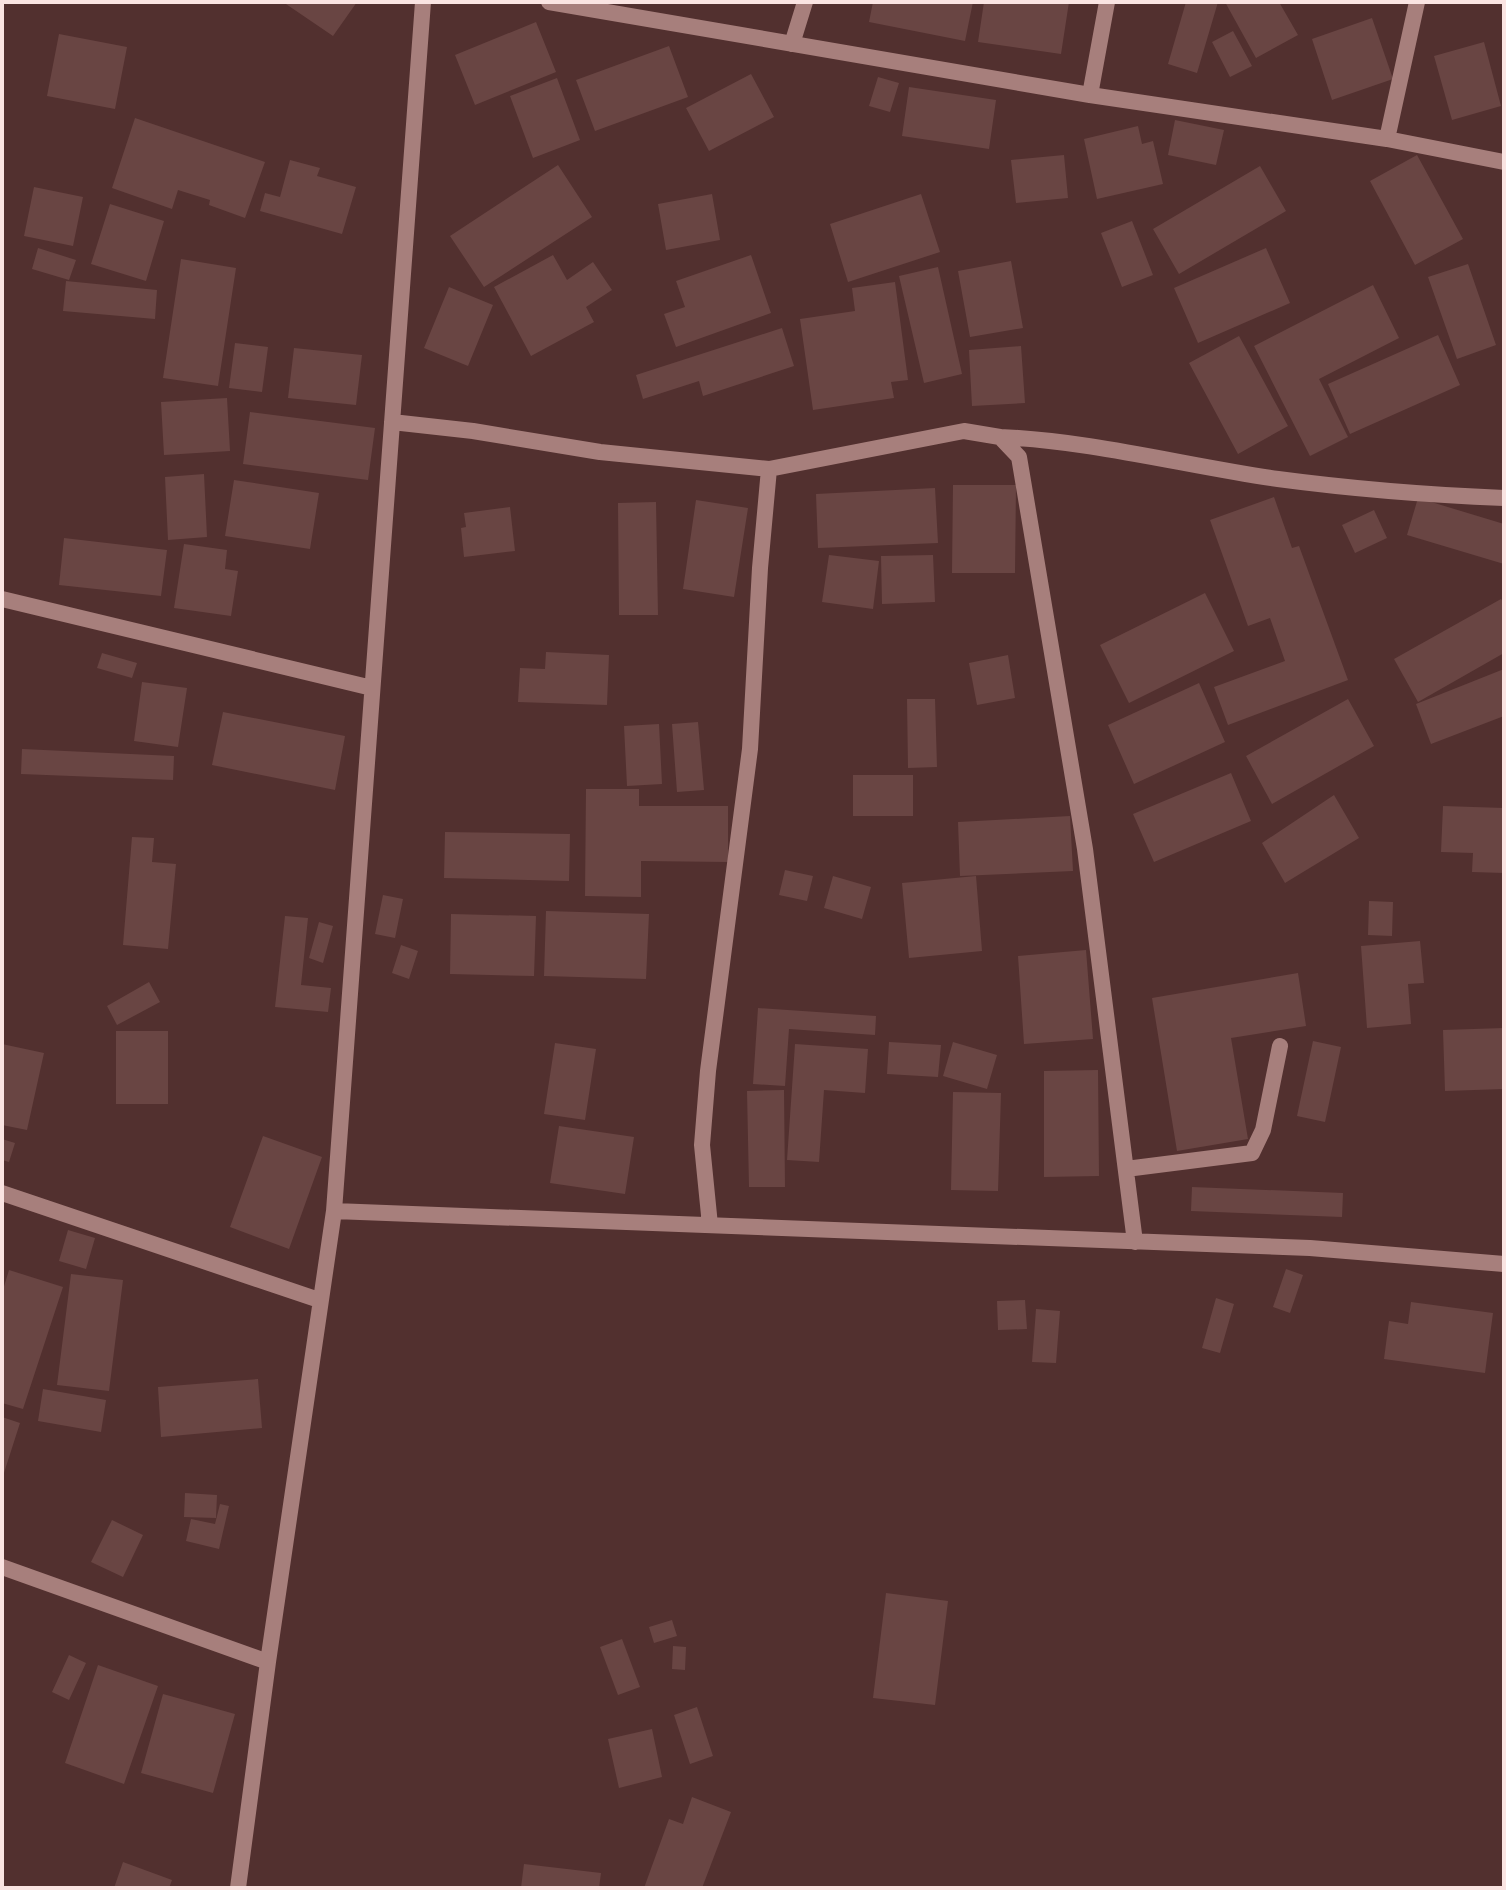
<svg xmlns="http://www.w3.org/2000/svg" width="1506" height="1890" viewBox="0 0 1506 1890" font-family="'Golos Text',sans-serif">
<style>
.building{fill:#694543}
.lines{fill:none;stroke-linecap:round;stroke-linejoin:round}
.street{stroke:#a77f7c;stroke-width:16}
</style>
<rect width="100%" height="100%" fill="#52302f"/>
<path class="building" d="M 283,2 L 357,2 L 333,36 Z
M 873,2 L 973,2 L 965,41 L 869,22 Z
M 984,2 L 1069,2 L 1061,54 L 978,42 Z
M 1186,2 L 1218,2 L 1197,73 L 1168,64 Z
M 1225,2 L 1279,2 L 1298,35 L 1256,58 Z
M 1372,18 L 1393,79 L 1332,100 L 1312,39 Z
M 536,22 L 556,72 L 475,105 L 455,55 Z
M 1233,31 L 1252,66 L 1230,77 L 1212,42 Z
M 59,34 L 127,47 L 115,109 L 47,96 Z
M 1484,42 L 1501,106 L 1452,120 L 1434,56 Z
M 669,46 L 688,97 L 595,131 L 576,80 Z
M 751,74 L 774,117 L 709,151 L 686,108 Z
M 878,77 L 899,83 L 890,112 L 869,106 Z
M 557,78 L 580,140 L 533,158 L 510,96 Z
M 909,87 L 996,100 L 989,149 L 902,136 Z
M 135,118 L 265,162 L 245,218 L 209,205 L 210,200 L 178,190 L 172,209 L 112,188 Z
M 1175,120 L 1224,130 L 1216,165 L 1168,155 Z
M 1138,126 L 1142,144 L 1153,141 L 1163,184 L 1097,199 L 1084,139 Z
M 1064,155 L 1068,198 L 1016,203 L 1011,160 Z
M 1417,155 L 1463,239 L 1415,265 L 1370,181 Z
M 290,160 L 320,168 L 317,176 L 356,187 L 342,234 L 260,211 L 265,193 L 280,197 Z
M 558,165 L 592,217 L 484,287 L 450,236 Z
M 1260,166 L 1286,211 L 1179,274 L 1153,229 Z
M 34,187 L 83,197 L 73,246 L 24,236 Z
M 712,194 L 720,240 L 666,250 L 658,204 Z
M 921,194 L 940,252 L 848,282 L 830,224 Z
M 110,204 L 164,221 L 146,281 L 91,264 Z
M 1132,221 L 1153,275 L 1122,287 L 1101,233 Z
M 38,248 L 76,260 L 69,280 L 32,269 Z
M 1266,248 L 1290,303 L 1198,343 L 1174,288 Z
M 553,255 L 567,280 L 593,262 L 612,290 L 586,307 L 594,322 L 531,356 L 494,287 Z
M 751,255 L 771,313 L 676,347 L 664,314 L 685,307 L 676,281 Z
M 181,259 L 236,268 L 218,386 L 163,378 Z
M 1011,261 L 1023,328 L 970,337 L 958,271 Z
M 1468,264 L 1496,345 L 1457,359 L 1428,277 Z
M 938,267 L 962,374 L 924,383 L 899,276 Z
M 66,281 L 157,290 L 155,319 L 63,311 Z
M 895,282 L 908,380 L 891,382 L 894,398 L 813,410 L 800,319 L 855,311 L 852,288 Z
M 1373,285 L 1399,338 L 1319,379 L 1348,437 L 1310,456 L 1254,346 Z
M 449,287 L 493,305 L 468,366 L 424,348 Z
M 782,328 L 794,366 L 703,396 L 699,381 L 643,399 L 636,375 Z
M 1438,335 L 1460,385 L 1350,434 L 1328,384 Z
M 1239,336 L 1288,426 L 1238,454 L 1189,363 Z
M 235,343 L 268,347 L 262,392 L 229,388 Z
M 1021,346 L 1025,403 L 972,406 L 969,350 Z
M 294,348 L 362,355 L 356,405 L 288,398 Z
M 227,398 L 230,451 L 164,455 L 161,402 Z
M 250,412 L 375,428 L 368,480 L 243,464 Z
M 204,474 L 207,537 L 168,540 L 165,477 Z
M 234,480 L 319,493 L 310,549 L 225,536 Z
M 953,485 L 1016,485 L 1015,573 L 952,573 Z
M 935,488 L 938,543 L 818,548 L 816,494 Z
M 1274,497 L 1292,548 L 1299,546 L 1348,680 L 1228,725 L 1214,687 L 1285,661 L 1270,618 L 1248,626 L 1210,520 Z
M 1418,498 L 1504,524 L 1504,564 L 1407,535 Z
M 696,500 L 748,508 L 734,597 L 683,589 Z
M 656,502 L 658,615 L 619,615 L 618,503 Z
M 510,507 L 515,551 L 464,557 L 461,528 L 466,527 L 464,513 Z
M 1374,510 L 1387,538 L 1355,553 L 1342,525 Z
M 64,538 L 167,550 L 161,596 L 59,585 Z
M 184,544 L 227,550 L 225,569 L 238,571 L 231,616 L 174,608 Z
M 829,555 L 879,561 L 873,609 L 822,602 Z
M 933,555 L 935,602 L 882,604 L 881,556 Z
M 1205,593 L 1234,651 L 1129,703 L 1100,645 Z
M 1501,599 L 1504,603 L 1504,653 L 1418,702 L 1394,659 Z
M 546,652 L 609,655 L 607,705 L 518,702 L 520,668 L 545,669 Z
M 102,653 L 137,663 L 132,678 L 97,668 Z
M 1008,655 L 1015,698 L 977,705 L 969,663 Z
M 1504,669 L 1504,716 L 1431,744 L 1416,704 Z
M 142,682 L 187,688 L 178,747 L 134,741 Z
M 1199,683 L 1225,742 L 1134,784 L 1108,725 Z
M 907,699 L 935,699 L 937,767 L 908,768 Z
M 1348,699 L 1374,746 L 1272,804 L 1246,756 Z
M 223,712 L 345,736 L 335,790 L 212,765 Z
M 698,722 L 704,790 L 677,792 L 672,724 Z
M 659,724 L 662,784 L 627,786 L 624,726 Z
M 22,749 L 174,756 L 173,780 L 21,774 Z
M 1231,773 L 1251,821 L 1154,862 L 1133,814 Z
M 853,775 L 913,775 L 913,816 L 853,816 Z
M 586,789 L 639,789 L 639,806 L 728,806 L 728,862 L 641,861 L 641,897 L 585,896 Z
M 1334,795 L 1359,838 L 1285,883 L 1262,843 Z
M 1443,806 L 1504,808 L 1504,873 L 1472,872 L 1473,853 L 1441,852 Z
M 1070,816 L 1073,871 L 960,876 L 958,822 Z
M 445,832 L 570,834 L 569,881 L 444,878 Z
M 132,837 L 154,838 L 152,862 L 176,864 L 168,949 L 123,945 Z
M 785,870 L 813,876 L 807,901 L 779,895 Z
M 833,876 L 871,887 L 862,919 L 824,908 Z
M 976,876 L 982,951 L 909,958 L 902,883 Z
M 383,895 L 403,899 L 395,938 L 375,934 Z
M 1369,901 L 1393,902 L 1392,936 L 1368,935 Z
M 546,911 L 649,914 L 646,979 L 544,976 Z
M 451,914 L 536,916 L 534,976 L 450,974 Z
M 285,916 L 308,918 L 301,985 L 331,988 L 328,1012 L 275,1007 Z
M 319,922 L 333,926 L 323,963 L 309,958 Z
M 1420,941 L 1424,983 L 1408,984 L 1411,1024 L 1367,1028 L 1361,946 Z
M 401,945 L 418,951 L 409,979 L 392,973 Z
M 1086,950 L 1093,1039 L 1024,1044 L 1018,956 Z
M 1298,973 L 1306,1026 L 1231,1038 L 1248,1139 L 1177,1151 L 1152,998 Z
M 149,982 L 160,1002 L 117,1025 L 107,1006 Z
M 758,1008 L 876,1016 L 875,1035 L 789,1029 L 785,1086 L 753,1084 Z
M 1504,1028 L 1504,1089 L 1445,1091 L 1443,1030 Z
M 116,1031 L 168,1031 L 168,1104 L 116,1104 Z
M 1313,1041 L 1341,1047 L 1325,1122 L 1297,1116 Z
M 889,1042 L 941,1045 L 938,1077 L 887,1074 Z
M 953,1042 L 997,1055 L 987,1089 L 943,1076 Z
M 555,1043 L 596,1049 L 585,1120 L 544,1114 Z
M 2,1044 L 44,1053 L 27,1130 L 2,1125 Z
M 795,1044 L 868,1049 L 865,1093 L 824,1090 L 819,1162 L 787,1160 Z
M 1098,1070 L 1099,1176 L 1044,1177 L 1044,1071 Z
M 784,1090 L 785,1187 L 749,1187 L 747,1091 Z
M 953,1092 L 1001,1093 L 998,1191 L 951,1190 Z
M 559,1126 L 634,1137 L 625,1194 L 550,1183 Z
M 263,1136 L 322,1157 L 289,1249 L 230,1227 Z
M 2,1139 L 15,1143 L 9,1162 L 2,1160 Z
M 1192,1187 L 1343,1193 L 1342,1217 L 1191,1211 Z
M 68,1230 L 95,1238 L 86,1269 L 59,1261 Z
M 1286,1269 L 1303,1275 L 1290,1313 L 1273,1307 Z
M 9,1270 L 63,1287 L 23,1409 L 2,1403 L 2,1293 Z
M 71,1274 L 123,1280 L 109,1391 L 57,1385 Z
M 1216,1298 L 1234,1304 L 1220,1353 L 1202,1348 Z
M 1025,1300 L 1027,1329 L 998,1330 L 997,1301 Z
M 1411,1302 L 1493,1313 L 1485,1373 L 1384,1359 L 1389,1321 L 1408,1324 Z
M 1036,1309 L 1060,1311 L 1056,1363 L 1032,1362 Z
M 258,1379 L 262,1428 L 161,1437 L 158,1387 Z
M 43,1389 L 106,1400 L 101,1432 L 38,1421 Z
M 2,1417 L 20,1423 L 3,1476 L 2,1476 Z
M 185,1493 L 217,1495 L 216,1518 L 184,1517 Z
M 220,1504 L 229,1506 L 219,1549 L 186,1541 L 191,1519 L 215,1524 Z
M 112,1520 L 143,1535 L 123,1577 L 91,1562 Z
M 886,1593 L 948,1601 L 935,1705 L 873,1698 Z
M 672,1620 L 677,1636 L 654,1643 L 649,1627 Z
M 622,1639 L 640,1687 L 618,1695 L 600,1647 Z
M 673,1646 L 686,1647 L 685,1670 L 672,1669 Z
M 69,1655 L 86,1663 L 69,1700 L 52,1692 Z
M 98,1665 L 158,1686 L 124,1784 L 65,1763 Z
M 163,1694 L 235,1714 L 213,1793 L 141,1773 Z
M 697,1707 L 713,1756 L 690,1764 L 674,1715 Z
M 652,1729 L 662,1777 L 619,1788 L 608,1739 Z
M 692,1797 L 731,1812 L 702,1888 L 644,1888 L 669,1819 L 683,1824 Z
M 123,1862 L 172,1880 L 169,1888 L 114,1888 Z
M 524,1864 L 601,1873 L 599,1888 L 521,1888 Z"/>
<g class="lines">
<path class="street" d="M 549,2 L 1090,95 L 1387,139 L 1504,162
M 792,44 L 805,2
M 1090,95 L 1107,2
M 1387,139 L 1417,2
M 392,422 L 473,431 L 600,452 L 769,469
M 1000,437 C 1094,441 1186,466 1278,479 C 1353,489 1429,495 1504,498
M 2,599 L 372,688
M 1126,1169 L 1252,1153 L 1263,1130 L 1280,1046
M 2,1193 L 319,1300
M 334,1211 L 1310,1248 L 1504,1264
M 710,1225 L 702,1145 L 708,1071 L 750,749 L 760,568 L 769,469 L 964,431 L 1000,437 L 1019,457 L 1085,849 L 1135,1242
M 2,1567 L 268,1662
M 238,1888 L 268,1662 L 334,1211 L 423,2"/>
</g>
<rect width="1506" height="1890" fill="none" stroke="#fae4e2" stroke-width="8"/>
</svg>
